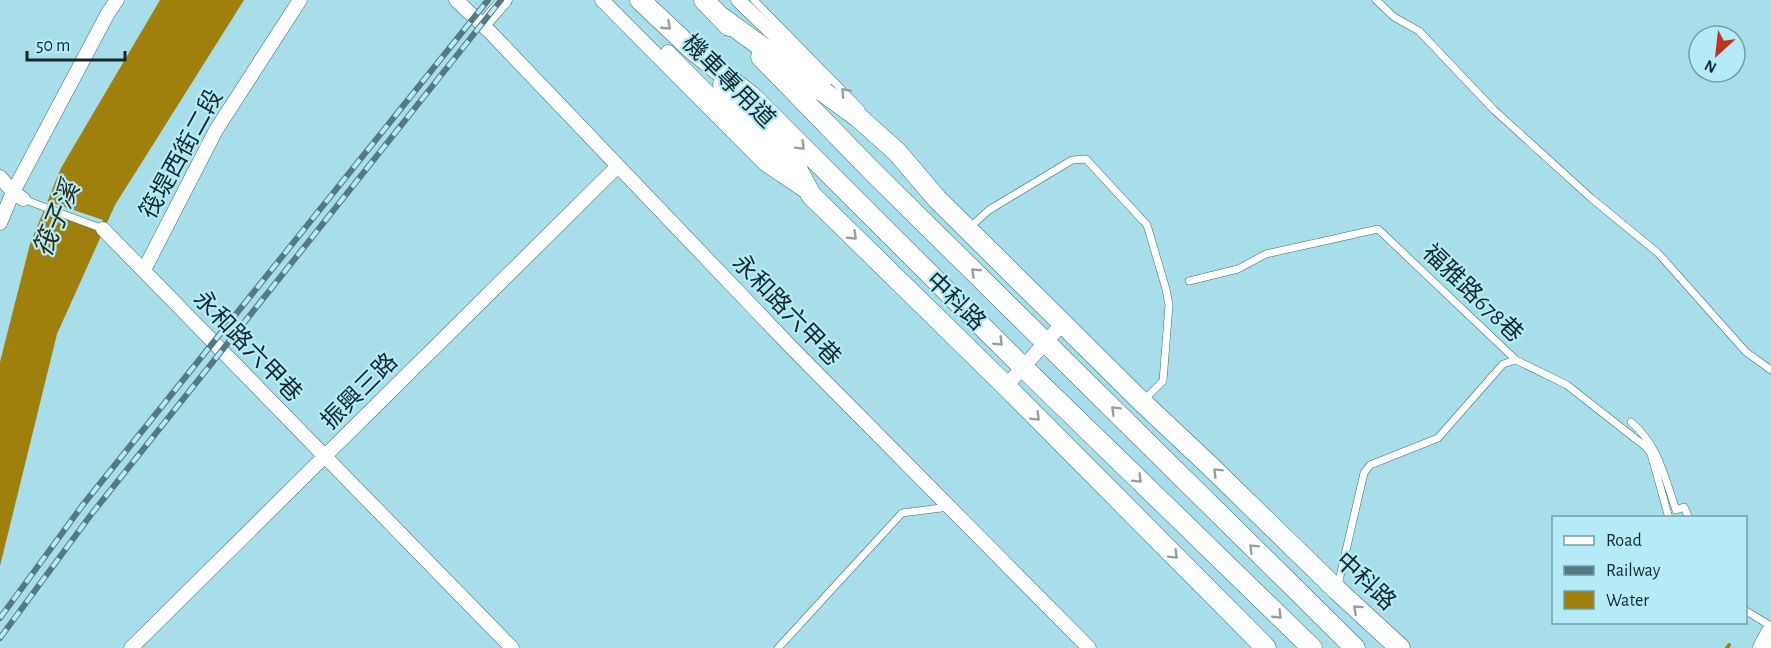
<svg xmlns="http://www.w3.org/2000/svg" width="1771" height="648" viewBox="0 0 1771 648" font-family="'Alegreya Sans','Noto Sans TC',sans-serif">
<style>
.water{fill:#9f800c}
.pier{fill:#a8dee9}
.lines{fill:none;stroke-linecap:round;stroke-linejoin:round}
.stream{stroke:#9f800c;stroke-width:4}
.lane-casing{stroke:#3a6e77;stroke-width:8}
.street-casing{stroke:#3a6e77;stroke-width:15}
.secondary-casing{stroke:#3a6e77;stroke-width:21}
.lane{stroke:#fff;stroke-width:7}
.street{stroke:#fff;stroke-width:14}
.secondary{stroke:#fff;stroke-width:20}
.rail-casing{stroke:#557981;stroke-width:6}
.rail{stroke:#b4ebf6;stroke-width:4;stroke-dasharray:11;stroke-linecap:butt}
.oneway{stroke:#959fa1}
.labels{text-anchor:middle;stroke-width:4.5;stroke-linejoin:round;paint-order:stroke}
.street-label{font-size:24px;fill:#14292e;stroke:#b4ebf6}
.water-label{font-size:26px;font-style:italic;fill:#312a14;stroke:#b4ebf6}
</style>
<rect width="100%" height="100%" fill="#a8dee9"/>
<path class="water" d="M 160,0 L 244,0 L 115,205 L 57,334 L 0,566 L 0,362 L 30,244 L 61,168 Z"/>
<path class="pier" d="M 44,200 L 103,220 L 98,231 L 41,209 Z"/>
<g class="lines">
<path class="stream" d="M 1727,648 L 1729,645"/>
<g class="lane-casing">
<path id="lane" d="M 754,0 L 861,109
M 1376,0 L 1394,17 L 1419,31 L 1494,110 L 1591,198 L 1658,253 L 1746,352 L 1771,370
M 23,199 L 103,229
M 968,229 L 989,210 L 1072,160 L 1086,159 L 1147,225 L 1166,289 L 1169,305 L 1163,381 L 1144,400
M 1189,281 L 1238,269 L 1266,254 L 1378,229 L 1516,360 L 1567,385 L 1646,447 L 1651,454 L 1669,518
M 1631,422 C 1659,446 1664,476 1676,510 L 1684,507 L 1689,518
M 1338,585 L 1364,473 L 1370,465 L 1438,438 L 1503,364 L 1516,360
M 1746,611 L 1771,626
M 778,648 L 902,513 L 949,507"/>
</g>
<g class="street-casing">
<path id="street" d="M 456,0 L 490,32 L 791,347 L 1089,648
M 602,0 L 765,164 L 808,193
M 738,0 L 824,83
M 483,25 L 505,0
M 668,52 L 788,172
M 0,177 L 13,192 L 23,199
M 0,223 L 13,192 L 108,13 L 117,0
M 103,229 L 512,648
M 144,270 L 216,130 L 300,0
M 1006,386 L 1063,323
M 131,648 L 618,166"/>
</g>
<g class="secondary-casing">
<path id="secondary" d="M 640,0 L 694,51 L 751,96 L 1023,367 L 1312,648
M 704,0 L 729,26
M 721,17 L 859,118 L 897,152 L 937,199 L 1142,402 L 1209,465 L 1337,590 L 1400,648
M 761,57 L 874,173 L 1355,648
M 723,85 L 795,165 L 811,195 L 1006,386 L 1266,648
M 1763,648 L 1771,633"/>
</g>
<use href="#lane" class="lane"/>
<use href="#street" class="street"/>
<use href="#secondary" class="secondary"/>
<g class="rail-casing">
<path id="rail" d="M 0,618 L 82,506 L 488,0
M 0,638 L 90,516 L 501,0"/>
</g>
<use href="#rail" class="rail"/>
</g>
<defs><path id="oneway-chevron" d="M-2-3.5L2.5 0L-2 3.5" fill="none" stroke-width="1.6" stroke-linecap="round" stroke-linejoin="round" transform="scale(1.5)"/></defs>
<g class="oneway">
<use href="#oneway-chevron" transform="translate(667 26) rotate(43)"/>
<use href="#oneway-chevron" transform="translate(845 92) rotate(-133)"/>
<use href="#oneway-chevron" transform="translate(801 146) rotate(45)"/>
<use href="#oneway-chevron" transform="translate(853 236) rotate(44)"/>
<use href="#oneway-chevron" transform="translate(975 272) rotate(-136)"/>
<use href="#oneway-chevron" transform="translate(999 342) rotate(45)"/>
<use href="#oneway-chevron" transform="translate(1115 410) rotate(-135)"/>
<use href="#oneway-chevron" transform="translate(1036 417) rotate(45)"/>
<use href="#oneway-chevron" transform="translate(1217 472) rotate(-135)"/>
<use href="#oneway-chevron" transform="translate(1138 479) rotate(44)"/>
<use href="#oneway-chevron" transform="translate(1253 548) rotate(-135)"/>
<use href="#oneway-chevron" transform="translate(1174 555) rotate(45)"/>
<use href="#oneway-chevron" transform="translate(1357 609) rotate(-138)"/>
<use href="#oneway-chevron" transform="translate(1278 615) rotate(44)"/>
</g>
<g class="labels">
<g class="street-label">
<text transform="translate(729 81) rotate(45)" y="8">機車專用道</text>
<text transform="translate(181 154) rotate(-61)" y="8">筏堤西街二段</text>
<text transform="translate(1473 293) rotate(44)" y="8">福雅路678巷</text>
<text transform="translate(956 301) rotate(44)" y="8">中科路</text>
<text transform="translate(787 310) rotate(46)" y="8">永和路六甲巷</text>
<text transform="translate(248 346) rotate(46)" y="8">永和路六甲巷</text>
<text transform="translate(359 391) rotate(-45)" y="8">振興三路</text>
<text transform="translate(1366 581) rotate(43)" y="8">中科路</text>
</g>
<g class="water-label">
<text transform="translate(56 219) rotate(-67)" y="9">筏子溪</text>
</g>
</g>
<rect x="1552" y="516" width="195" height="108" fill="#b4ebf6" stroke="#749da6" stroke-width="1.5"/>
<rect x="1564" y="536" width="30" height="9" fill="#ffffff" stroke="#749da6" stroke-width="1.5"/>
<text x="1606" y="546" font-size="18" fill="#14292e">Road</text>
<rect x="1564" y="566" width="30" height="9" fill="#557981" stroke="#749da6" stroke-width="1.5"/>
<text x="1606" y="576" font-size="18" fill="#14292e">Railway</text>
<rect x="1564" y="591" width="30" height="18" fill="#9f800c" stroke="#749da6" stroke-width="1.5"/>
<text x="1606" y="606" font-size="18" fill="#14292e">Water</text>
<g transform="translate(1717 54) rotate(207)"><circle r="28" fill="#b4ebf6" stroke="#749da6" stroke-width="1.5"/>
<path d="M0-4.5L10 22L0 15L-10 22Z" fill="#bf331e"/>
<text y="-9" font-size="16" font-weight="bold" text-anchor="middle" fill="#14292e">N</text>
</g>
<path d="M27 51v9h98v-9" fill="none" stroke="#14292e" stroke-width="3"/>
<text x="36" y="51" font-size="18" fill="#14292e" stroke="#b4ebf6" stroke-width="4.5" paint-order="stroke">50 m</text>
</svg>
